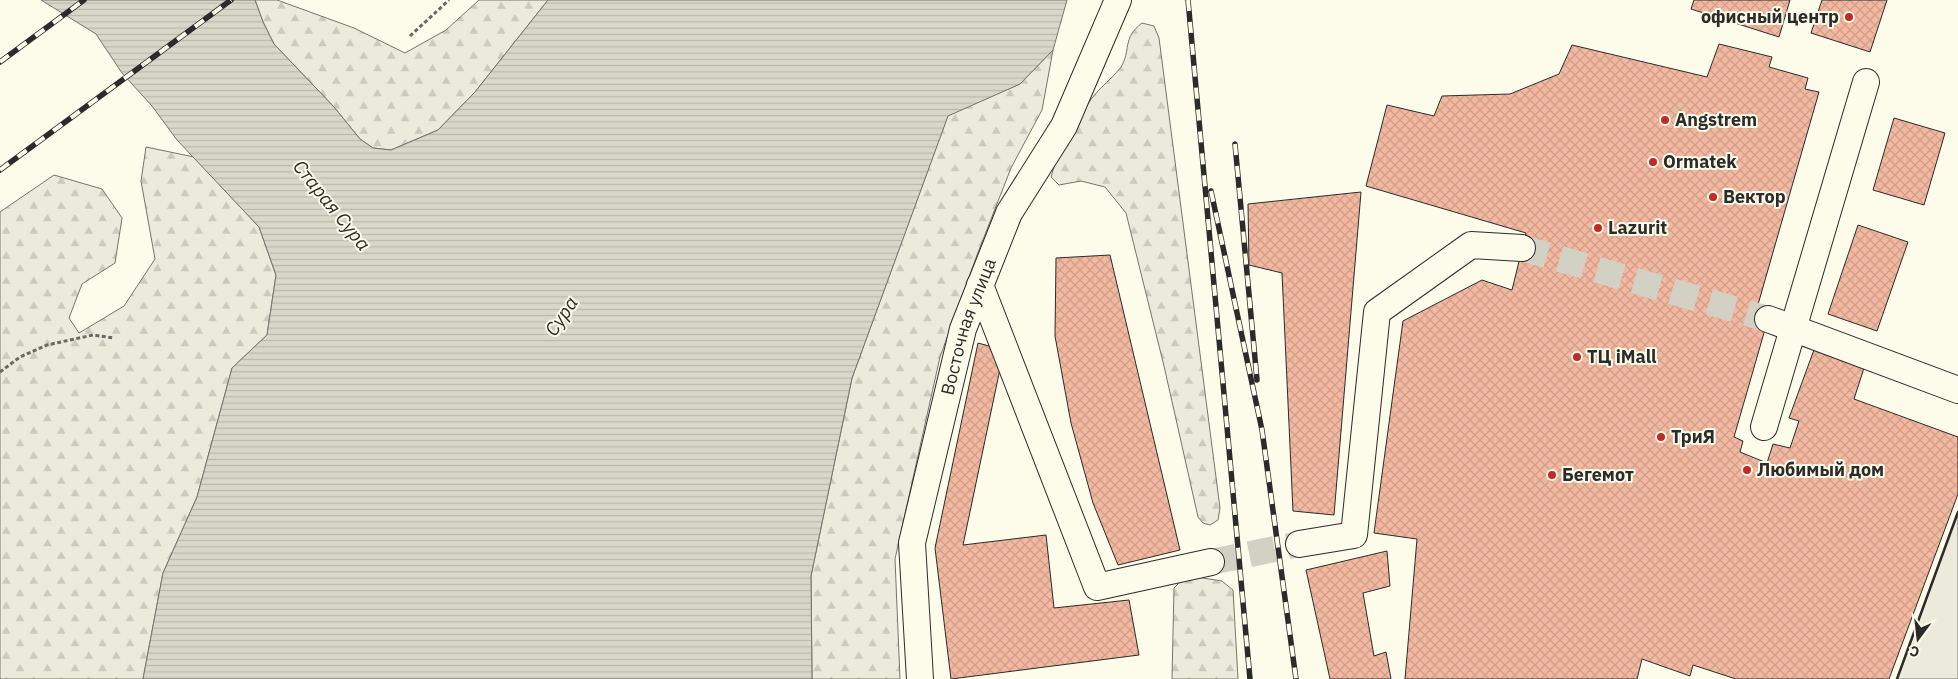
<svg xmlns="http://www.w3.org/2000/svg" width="1958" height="679" viewBox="0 0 1958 679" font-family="'IBM Plex Sans',sans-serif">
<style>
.forest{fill:url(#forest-firs);stroke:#74746e}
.parking{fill:#eceadb;stroke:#74746e}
.water{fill:url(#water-rules);stroke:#74746e}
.building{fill:url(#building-cross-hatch);stroke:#2b2b2b}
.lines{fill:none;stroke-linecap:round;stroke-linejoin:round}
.minor-tunnel{stroke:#d3d1c4;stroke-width:26;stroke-dasharray:26 13;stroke-linecap:butt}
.minor-casing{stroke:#2b2b2b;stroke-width:28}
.path{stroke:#6a6964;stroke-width:3;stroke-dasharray:4 2.5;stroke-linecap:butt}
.minor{stroke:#fdfbea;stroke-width:26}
.rail-casing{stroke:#2b2b2b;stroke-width:5.5}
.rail{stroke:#fdfbea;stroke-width:4;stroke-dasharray:11;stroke-linecap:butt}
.wall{stroke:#2b2b2b;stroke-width:2.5}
.poi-dot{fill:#c62828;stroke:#fdfbea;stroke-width:2}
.labels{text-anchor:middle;stroke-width:4;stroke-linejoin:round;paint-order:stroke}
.poi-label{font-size:18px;font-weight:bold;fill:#2b2b2b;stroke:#fdfbea;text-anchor:start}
.street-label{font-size:18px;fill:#2b2b2b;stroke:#fdfbea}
.water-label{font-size:19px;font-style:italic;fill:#2b2b2b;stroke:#fdfbea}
</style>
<defs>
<pattern id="forest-firs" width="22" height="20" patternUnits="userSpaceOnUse" patternTransform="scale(1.25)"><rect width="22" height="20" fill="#ecebdb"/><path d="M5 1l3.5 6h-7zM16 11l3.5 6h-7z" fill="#cbcabc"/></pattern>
<pattern id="water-rules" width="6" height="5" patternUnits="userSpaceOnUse" patternTransform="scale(1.25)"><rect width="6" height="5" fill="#d8d7c9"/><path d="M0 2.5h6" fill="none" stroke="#bab9ad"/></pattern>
<pattern id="building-cross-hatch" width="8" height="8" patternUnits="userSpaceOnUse" patternTransform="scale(1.25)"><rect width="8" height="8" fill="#f2b8a0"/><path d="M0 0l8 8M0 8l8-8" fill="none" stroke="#d09e8a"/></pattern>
</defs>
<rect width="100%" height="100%" fill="#fdfbea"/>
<path class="forest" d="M 255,0 L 277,0 L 354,28 L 405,53 L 446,30 L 479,0 L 548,0 L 475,92 L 438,130 L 391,150 L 373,148 L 360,139 L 334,107 L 274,44 L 263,22 Z
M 1142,23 L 1154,26 L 1159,38 L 1220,508 L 1218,520 L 1210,525 L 1203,523 L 1198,517 L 1164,366 L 1126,213 L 1105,187 L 1081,181 L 1059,185 L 1051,177 C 1058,150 1075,121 1092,98 C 1100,87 1113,78 1121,67 C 1131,51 1122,38 1142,23 Z
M 1053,50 L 1042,110 L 1011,168 L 977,255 L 940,357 L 895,559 L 900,679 L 812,679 L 811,576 L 852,378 L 948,115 L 1020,84 Z
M 146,147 L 194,157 L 259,227 L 276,275 L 267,335 L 232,368 L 197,497 L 163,573 L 143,679 L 0,679 L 0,212 L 54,175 L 102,189 L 122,218 L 115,263 L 82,284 L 69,318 L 79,333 L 124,306 L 155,259 L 141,181 Z
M 1190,576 L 1222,581 L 1233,590 L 1238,679 L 1172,679 L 1174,588 L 1181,581 Z"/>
<path class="parking" d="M 1958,512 L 1958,679 L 1897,679 Z"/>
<path class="water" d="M 41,0 L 255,0 L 263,22 L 274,44 L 334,107 L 360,139 L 373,148 L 391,150 L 438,130 L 475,92 L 548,0 L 1067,0 L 1053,50 L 1020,84 L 948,116 L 852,378 L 811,576 L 812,679 L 143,679 L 163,573 L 197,497 L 232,368 L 267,335 L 276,275 L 259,227 L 177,140 L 152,106 L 122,73 L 96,34 Z"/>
<path class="building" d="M 1694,0 L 1790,0 L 1779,37 L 1691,9 Z
M 1822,0 L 1887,0 L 1870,52 L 1811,33 Z
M 1719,44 L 1772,57 L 1769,67 L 1808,78 L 1805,89 L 1819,92 L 1757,308 L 1770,312 L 1734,437 L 1743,441 L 1740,452 L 1767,463 L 1773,444 L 1790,448 L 1799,421 L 1789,418 L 1815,347 L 1864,368 L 1854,399 L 1958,437 L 1958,494 L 1889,679 L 1736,679 L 1693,665 L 1690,676 L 1642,659 L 1637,679 L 1405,679 L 1417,539 L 1374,533 L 1403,321 L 1482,280 L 1512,290 L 1526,233 L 1366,186 L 1387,105 L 1434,116 L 1442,96 L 1510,94 L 1559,74 L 1572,45 L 1707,77 Z
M 1894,118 L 1945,133 L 1924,205 L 1873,190 Z
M 1361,192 L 1334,515 L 1293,511 L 1282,273 L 1249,265 L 1248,204 Z
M 1858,225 L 1908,242 L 1877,331 L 1828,314 Z
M 1110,255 L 1180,550 L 1118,565 L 1093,503 L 1071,423 L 1055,336 L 1056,258 Z
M 978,343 L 1004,350 L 963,545 L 1046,535 L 1054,608 L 1129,600 L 1139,655 L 951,679 L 935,548 Z
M 1387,551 L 1390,586 L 1363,593 L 1374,656 L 1386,652 L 1391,679 L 1330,679 L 1306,570 Z"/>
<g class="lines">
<path class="minor-tunnel" d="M 1522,248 L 1768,319
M 1211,562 L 1299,544"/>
<g class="minor-casing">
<g id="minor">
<path d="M 980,285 L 1097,587 L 1211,562"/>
<path d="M 1768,319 L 1958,390"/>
<path d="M 1764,427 L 1866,82"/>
<path d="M 1299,544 L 1354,535 L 1377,312 L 1471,245 L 1522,248"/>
<path id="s1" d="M 920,679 L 912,543 L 963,329 L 1009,213 L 1064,126 L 1118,0"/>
</g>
</g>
<path class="path" d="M 410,36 L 449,0
M 0,372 L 20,357 L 47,345 L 93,335 L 114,338"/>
<use href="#minor" class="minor"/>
<g class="rail-casing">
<path id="rail" d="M 1188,0 L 1250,679
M 0,62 L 84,0
M 1235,144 L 1257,380
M 0,170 L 231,0
M 1211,191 L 1262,430 L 1296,679"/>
</g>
<use href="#rail" class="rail"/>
<path class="wall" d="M 1897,679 L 1958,512"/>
</g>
<g class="poi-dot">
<circle cx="1849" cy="17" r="5"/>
<circle cx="1665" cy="120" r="5"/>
<circle cx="1653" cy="162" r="5"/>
<circle cx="1713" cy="197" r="5"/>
<circle cx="1598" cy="228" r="5"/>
<circle cx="1577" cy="357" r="5"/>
<circle cx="1661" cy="437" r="5"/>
<circle cx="1747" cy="470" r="5"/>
<circle cx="1552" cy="475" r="5"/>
</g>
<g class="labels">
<g class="poi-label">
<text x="1839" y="23" text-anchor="end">офисный центр</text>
<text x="1675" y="126">Angstrem</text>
<text x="1663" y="168">Ormatek</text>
<text x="1723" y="203">Вектор</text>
<text x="1608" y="234">Lazurit</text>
<text x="1587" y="363">ТЦ iMall</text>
<text x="1671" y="443">ТриЯ</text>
<text x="1757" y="476">Любимый дом</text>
<text x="1562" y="481">Бегемот</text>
</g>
<g class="street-label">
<text dy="6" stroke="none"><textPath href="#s1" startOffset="360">Восточная улица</textPath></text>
</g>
<g class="water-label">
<text transform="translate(332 205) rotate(51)" y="7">Старая Сура</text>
<text transform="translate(561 316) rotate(-56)" y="7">Сура</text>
</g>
</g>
<g transform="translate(1918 639) rotate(195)" stroke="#fdfbea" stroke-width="4" paint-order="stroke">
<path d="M0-4L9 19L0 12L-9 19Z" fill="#2b2b2b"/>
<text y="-8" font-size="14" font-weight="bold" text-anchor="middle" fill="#2b2b2b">С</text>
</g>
</svg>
